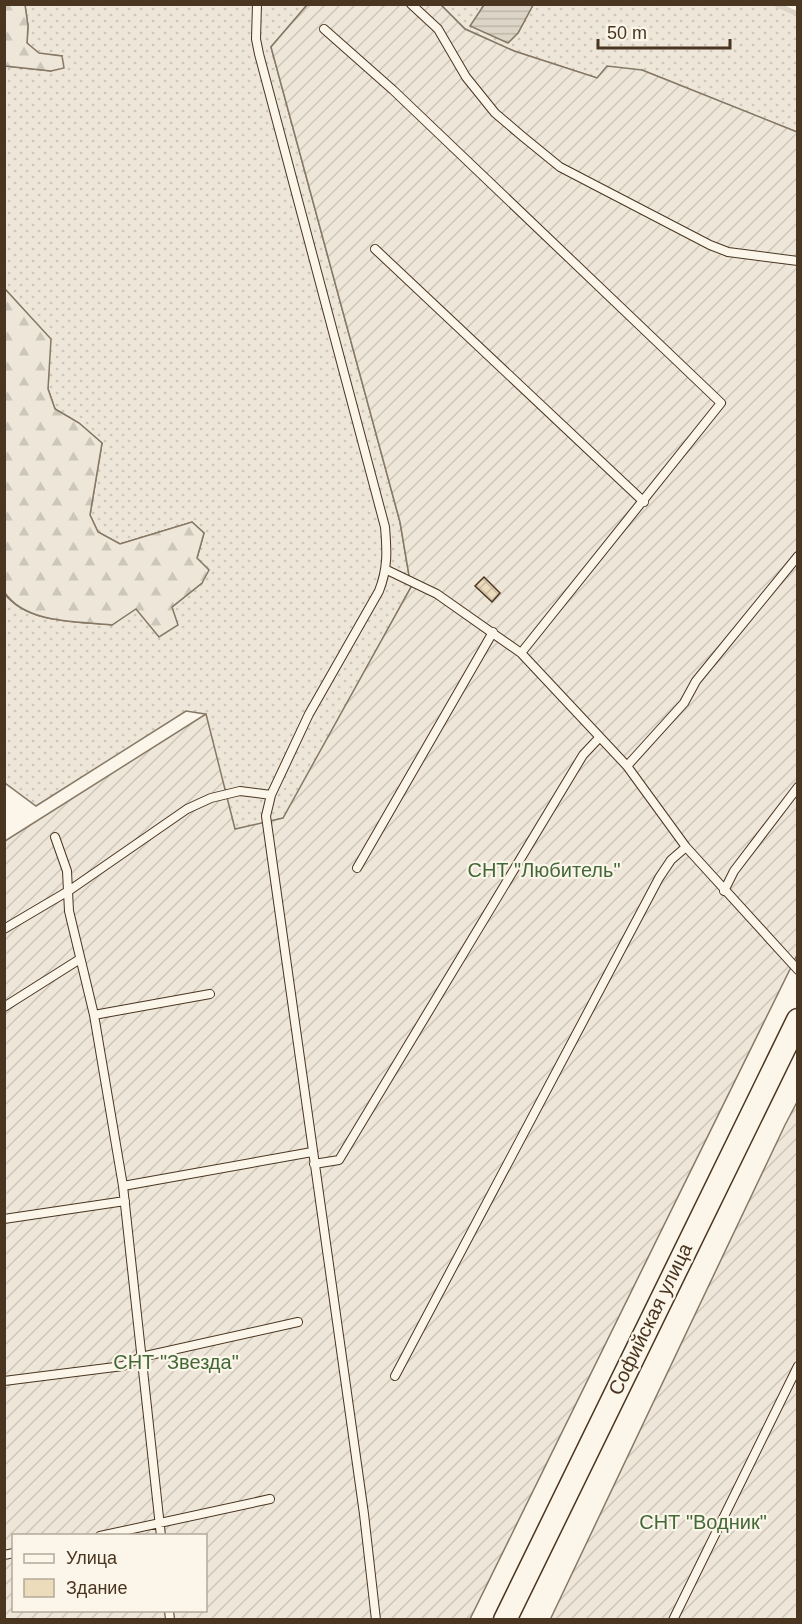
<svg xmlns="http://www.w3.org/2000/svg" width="802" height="1624" viewBox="0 0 802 1624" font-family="Helvetica,sans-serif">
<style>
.grass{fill:url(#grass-dots);stroke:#887966;stroke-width:1.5}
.forest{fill:url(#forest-firs);stroke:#887966;stroke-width:1.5}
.garden{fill:url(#garden-furrows);stroke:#887966;stroke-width:1.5;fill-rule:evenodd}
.water{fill:url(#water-rules);stroke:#887966;stroke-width:1.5}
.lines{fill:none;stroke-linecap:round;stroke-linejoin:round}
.stream{stroke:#dcd4c6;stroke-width:5}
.building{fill:url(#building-cross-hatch);stroke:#4a3520;stroke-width:1.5}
.service-casing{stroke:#4a3520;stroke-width:10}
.secondary-casing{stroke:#4a3520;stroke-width:25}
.service{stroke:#fbf6e9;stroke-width:8}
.secondary{stroke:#fbf6e9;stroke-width:22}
.labels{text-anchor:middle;stroke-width:4.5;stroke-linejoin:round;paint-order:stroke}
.park-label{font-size:20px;fill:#436837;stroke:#fbf6e9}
.street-label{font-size:20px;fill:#4a3520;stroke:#fbf6e9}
</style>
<defs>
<pattern id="grass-dots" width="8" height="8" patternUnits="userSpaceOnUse" patternTransform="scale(1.5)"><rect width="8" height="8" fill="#ede6d9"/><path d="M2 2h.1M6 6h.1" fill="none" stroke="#cdc6ba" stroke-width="1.8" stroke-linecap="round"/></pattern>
<pattern id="forest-firs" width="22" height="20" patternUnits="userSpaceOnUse" patternTransform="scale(1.5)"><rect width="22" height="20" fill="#ede6d9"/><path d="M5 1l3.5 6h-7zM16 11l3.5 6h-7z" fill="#cdc6ba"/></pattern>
<pattern id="garden-furrows" width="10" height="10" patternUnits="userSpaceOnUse" patternTransform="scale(1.5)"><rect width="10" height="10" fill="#ede6d9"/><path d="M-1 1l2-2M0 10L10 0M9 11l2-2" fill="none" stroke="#cdc6ba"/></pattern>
<pattern id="water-rules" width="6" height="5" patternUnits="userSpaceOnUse" patternTransform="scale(1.5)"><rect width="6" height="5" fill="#dcd4c6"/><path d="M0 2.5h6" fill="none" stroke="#beb7aa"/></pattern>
<pattern id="building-cross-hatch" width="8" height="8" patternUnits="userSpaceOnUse" patternTransform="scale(1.5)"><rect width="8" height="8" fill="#ecdcbc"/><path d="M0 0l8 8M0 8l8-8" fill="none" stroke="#ccbda1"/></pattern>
</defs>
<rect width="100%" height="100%" fill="#fbf6e9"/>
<path class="grass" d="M 25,5 L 307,5 L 271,47 L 400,522 L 411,587 L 284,818 L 235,830 L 205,714 L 186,711 L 36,806 L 5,783 L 4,593 C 27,624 77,621 112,625 L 135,608 L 172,607 L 202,583 L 197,558 L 204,533 L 192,522 L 120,544 L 98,532 L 90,515 L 102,443 L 79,423 L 55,409 L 48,389 L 50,339 L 5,289 L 5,66 L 51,71 L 62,56 L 39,54 L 27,43 L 28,26 Z
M 441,5 L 484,5 L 471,26 L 518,33 L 533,5 L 775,5 L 797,14 L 797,132 L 642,70 L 597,78 L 514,51 L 465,29 Z"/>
<path class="forest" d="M 5,4 L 25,5 L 28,26 L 27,43 L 39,53 L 62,56 L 64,68 L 51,71 L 5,66 Z
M 5,289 L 51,339 L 48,389 L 55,409 L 79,423 L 102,443 L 90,515 L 98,532 L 120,544 L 192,522 L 204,533 L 197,558 L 209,570 L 202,583 L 172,607 L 178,625 L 159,637 L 136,609 L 112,625 C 77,621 27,624 5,593 Z"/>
<path class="garden" d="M 307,5 L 441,5 L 465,29 L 514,51 L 597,78 L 607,66 L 642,70 L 797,132 L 797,955 L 470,1619 L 5,1620 L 5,841 L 206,714 L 235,829 L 283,818 L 411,587 L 400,522 L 271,47 ZM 14,1536 L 206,1536 L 206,1610 L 14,1610 Z
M 797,1102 L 797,1619 L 550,1620 L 785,1125 Z"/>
<path class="water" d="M 484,5 L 484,4 L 533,5 L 518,33 L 508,43 L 470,26 Z"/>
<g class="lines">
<path class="stream" d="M 775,4 L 798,14"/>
</g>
<path class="building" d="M 484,577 L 500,593 L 492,602 L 475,586 Z"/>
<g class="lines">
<g class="service-casing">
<path id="service" d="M 257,4 L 256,39 L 259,54 L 385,527 C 387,551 388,568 379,591 L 309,714 L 271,795 L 266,816 L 364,1514 L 376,1620
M 411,4 L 438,29 L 466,77 L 495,113 L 522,136 L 560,167 L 710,245 L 728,252 L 798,261
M 324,29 L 393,90 L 721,403 L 521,653
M 375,249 L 644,502
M 387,570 L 437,594 L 521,653 L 627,766 L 686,847 L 798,970
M 627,766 L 684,703 L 696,681 L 798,556
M 55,837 L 67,871 L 69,911 L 94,1015 L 123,1186 L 161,1536
M 357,868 L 493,632
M 724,891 L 734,871 L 798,787
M 4,929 L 70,890 L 187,809 L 211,798 L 240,791 L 271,795
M 4,1007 L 80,959
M 94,1015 L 210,994
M 314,1164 L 339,1160 L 583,755 L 599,738
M 123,1186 L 312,1152
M 4,1219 L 125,1201
M 395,1376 L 659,878 L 671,860 L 686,847
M 4,1381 L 123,1366 L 141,1357 L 298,1322
M 100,1536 L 270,1499
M 4,1555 L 14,1553
M 169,1610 L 170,1620
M 673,1620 L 798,1366"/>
</g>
<g class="secondary-casing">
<path id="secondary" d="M 505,1620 L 798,1020"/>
</g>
<use href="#service" class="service"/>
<use href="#secondary" class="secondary"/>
</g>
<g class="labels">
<g class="park-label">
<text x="544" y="877">СНТ "Любитель"</text>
<text x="176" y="1369">СНТ "Звезда"</text>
<text x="703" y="1529">СНТ "Водник"</text>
</g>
<g class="street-label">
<text transform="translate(650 1319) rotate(-64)" y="7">Софийская улица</text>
</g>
</g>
<rect width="802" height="1624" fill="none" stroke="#4a3520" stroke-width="12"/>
<rect x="12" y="1534" width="195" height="78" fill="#fbf6e9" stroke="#b4a999" stroke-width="1.5"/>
<rect x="24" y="1554" width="30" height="9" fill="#fbf6e9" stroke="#b4a999" stroke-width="1.5"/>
<text x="66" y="1564" font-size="18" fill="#4a3520">Улица</text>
<rect x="24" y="1579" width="30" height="18" fill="#ecdcbc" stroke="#b4a999" stroke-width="1.5"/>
<text x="66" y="1594" font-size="18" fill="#4a3520">Здание</text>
<path d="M598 39v9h132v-9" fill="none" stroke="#4a3520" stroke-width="3"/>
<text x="607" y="39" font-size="18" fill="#4a3520" stroke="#fbf6e9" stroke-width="4.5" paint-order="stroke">50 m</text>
</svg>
